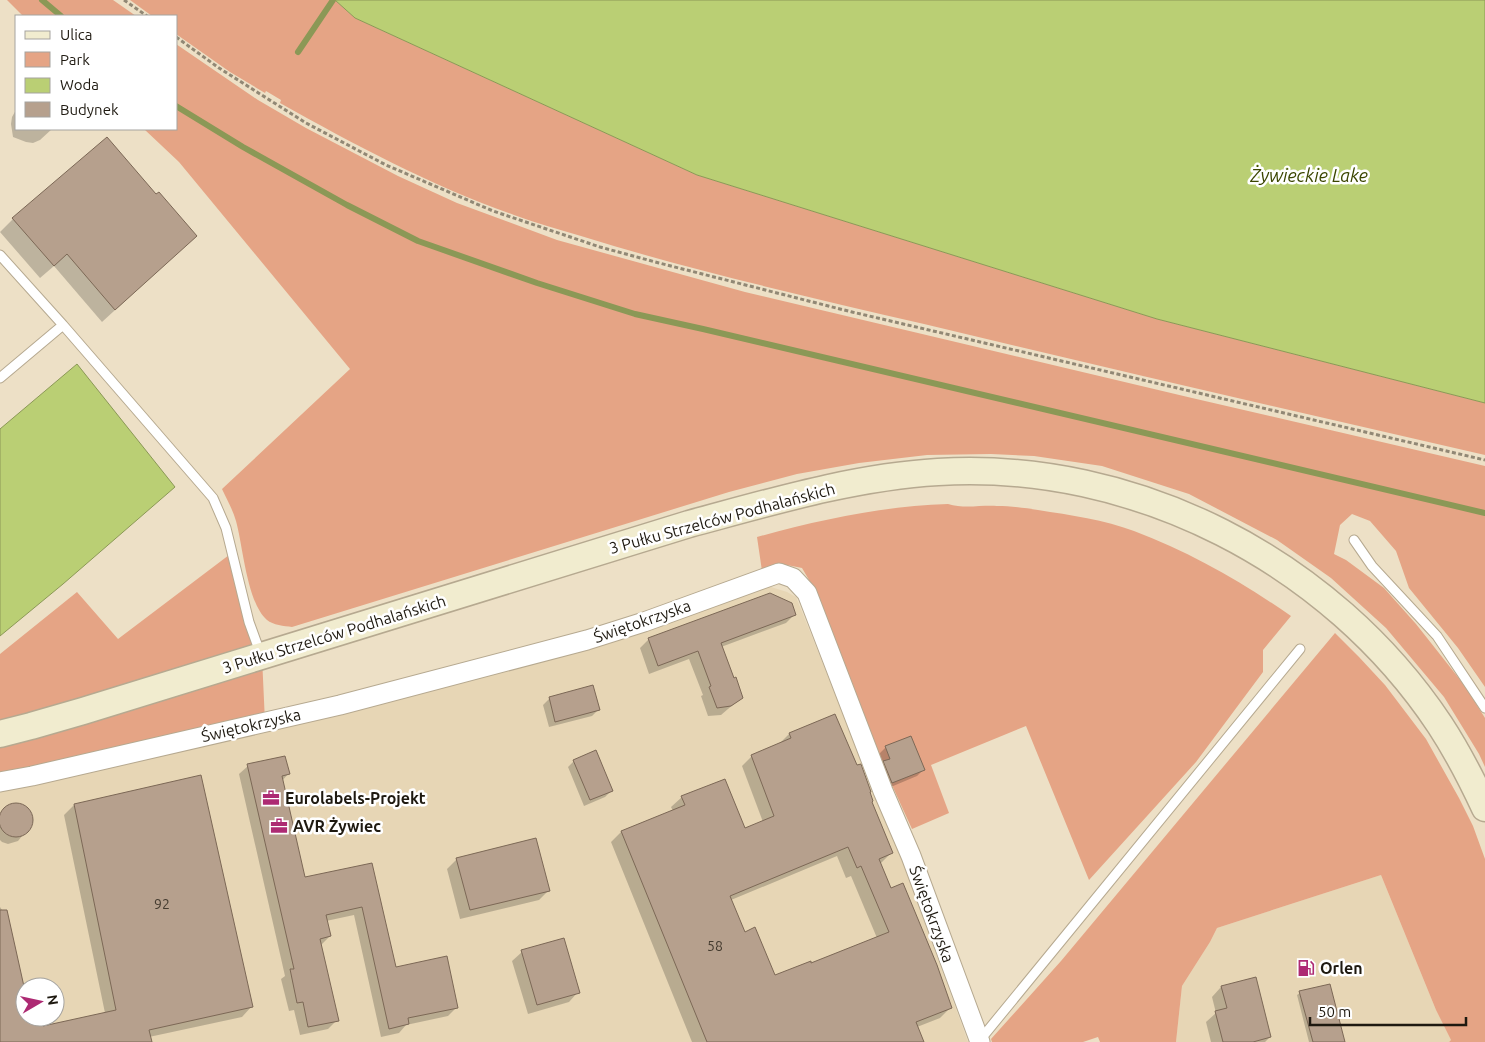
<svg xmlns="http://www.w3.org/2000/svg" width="1485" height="1042" viewBox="0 0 1485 1042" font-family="Ubuntu,sans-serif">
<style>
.built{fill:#e7d6b5;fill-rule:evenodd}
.green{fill:#e5a485}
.water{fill:#bacf74;stroke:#8b9856}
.shadow{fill:#0003;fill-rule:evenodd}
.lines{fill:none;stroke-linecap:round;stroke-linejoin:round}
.stream{stroke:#8b9856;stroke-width:6}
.building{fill:#b6a08d;stroke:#7c6856;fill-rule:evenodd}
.lane-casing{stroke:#b6a990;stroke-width:11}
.street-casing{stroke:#b6a990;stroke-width:21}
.secondary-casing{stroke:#b6a990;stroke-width:29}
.path{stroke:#918875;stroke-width:3;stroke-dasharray:4 2.5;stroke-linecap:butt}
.lane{stroke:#fff;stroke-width:9}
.street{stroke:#fff;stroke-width:19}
.secondary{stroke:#f1eccf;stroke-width:26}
.labels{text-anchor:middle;stroke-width:5;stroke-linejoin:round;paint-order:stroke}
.number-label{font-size:14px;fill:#443b2f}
.street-label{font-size:16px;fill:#1e1910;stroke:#fff}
.poi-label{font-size:16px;font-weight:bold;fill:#1e1910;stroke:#fff;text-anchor:start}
.water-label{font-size:18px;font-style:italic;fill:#3b4600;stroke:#fff}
</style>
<rect width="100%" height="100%" fill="#ede0c6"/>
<path class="built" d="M 765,577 L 771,587 L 787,592 L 796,597 L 902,860 L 968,1042 L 0,1042 L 0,782 L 340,705 ZM 25,987 L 55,987 L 55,1017 L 25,1017 Z
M 1381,875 L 1436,1010 L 1451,1040 L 1449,1042 L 1176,1042 L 1182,986 L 1210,942 L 1217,928 Z"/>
<path class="green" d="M 7,0 L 113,0 L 136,16 L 23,16 Z
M 130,0 L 335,0 L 355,18 L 697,175 L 1157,319 L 1485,403 L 1485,455 C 1298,412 1111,369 924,324 C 809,297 693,271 581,236 C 558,229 536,223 514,215 C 432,186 355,145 280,103 L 281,100 L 266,91 L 265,93 L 230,72 L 176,34 L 176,16 L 152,16 Z
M 176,44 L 258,100 L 306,128 L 398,176 L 457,203 L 557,240 L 745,292 L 1192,398 L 1485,466 L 1485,687 L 1458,648 L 1409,588 L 1396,551 L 1370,521 L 1352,514 L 1340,525 L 1334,554 L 1346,560 L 1384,588 L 1416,624 L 1465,686 L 1485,718 L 1485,767 L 1479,754 L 1444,697 L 1386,628 L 1331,578 L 1277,540 L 1189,494 L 1102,466 L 1034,456 L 991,454 L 927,455 L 859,463 L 797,474 L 729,492 L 292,627 C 284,626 273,625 267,620 C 247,603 243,546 236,521 C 233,510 227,500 222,489 L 350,369 L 179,162 L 144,129 L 176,129 Z
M 948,504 C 964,509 980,505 997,506 C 1010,506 1025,508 1038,510 C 1070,515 1105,520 1134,531 C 1190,552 1242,582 1291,616 L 1263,650 L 1263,672 L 1196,762 L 1089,880 L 1026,726 L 931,765 L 949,813 L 912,829 L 891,783 L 812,585 L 802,568 L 787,565 L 762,571 L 757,537 C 819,520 883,506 948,504 Z
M 233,552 L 262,657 L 265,722 L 0,782 L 0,654 L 77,592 L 118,639 Z
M 1335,633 L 1359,657 L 1385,685 L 1426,739 L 1459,798 L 1473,826 L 1485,859 L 1485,1042 L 1449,1042 L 1451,1040 L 1436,1010 L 1381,875 L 1217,928 L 1210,942 L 1182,986 L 1176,1042 L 1100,1042 L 1098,1037 L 1083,1042 L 992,1042 L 991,1039 L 1061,961 Z"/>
<path class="water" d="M 335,0 L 1485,0 L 1485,403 L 1157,319 L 697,175 L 355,18 Z
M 77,364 L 175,487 L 63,584 L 0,636 L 0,429 Z"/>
<path class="shadow" d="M 16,110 L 16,129 L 52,129 L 40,140 L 33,143 L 26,142 L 13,137 L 11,124 L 12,117 Z
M 156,196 L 196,236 L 102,322 L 54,266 L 40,278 L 0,232 L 13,219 Z
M 794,615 L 786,623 L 721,647 L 742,697 L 721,715 L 708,716 L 701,696 L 703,695 L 689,659 L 649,674 L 640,648 L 649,639 Z
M 550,698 L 598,710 L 592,716 L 549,727 L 543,705 Z
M 834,715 L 891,853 L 880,864 L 890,890 L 951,1007 L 940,1018 L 917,1027 L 923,1042 L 692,1042 L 611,842 L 621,832 L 673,811 L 671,807 L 682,797 L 744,830 L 763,822 L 742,766 L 752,756 L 779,744 L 789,734 ZM 837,856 L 846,878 L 851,876 L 877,938 L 775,977 L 745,934 L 731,900 Z
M 886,747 L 923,770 L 917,776 L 886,789 L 878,768 L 883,763 L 879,754 Z
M 574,761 L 611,791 L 605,797 L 584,806 L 568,767 Z
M 248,766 L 288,774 L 282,781 L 304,878 L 371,864 L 395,969 L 456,1008 L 448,1016 L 406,1025 L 399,1033 L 381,1037 L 354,915 L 326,921 L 330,936 L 321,945 L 337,1020 L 328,1029 L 300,1035 L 294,1010 L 289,1011 L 281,979 L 285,976 L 239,774 Z
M 19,805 L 28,810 L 31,815 L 31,825 L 18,841 L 8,844 L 2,842 L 0,840 L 0,814 L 9,806 Z
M 74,805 L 252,1006 L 242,1017 L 149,1037 L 150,1042 L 0,1042 L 0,907 L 8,919 L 25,993 L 25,1017 L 39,1017 L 42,1027 L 105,1013 L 64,815 Z
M 457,859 L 549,890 L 539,900 L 460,919 L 447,869 Z
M 522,952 L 578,992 L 569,1002 L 528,1014 L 512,961 Z
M 1255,979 L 1270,1037 L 1265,1042 L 1211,1042 L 1206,1022 L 1216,1013 L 1212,997 L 1221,987 Z
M 1300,993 L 1343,1042 L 1309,1042 L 1297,995 Z"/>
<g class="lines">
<path class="stream" d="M 42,0 L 61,16
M 298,52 L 333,0
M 176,106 L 243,147 L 347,205 L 418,241 L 537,283 L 635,314 L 703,329 L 1485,513"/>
</g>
<path class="building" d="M 107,137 L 156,194 L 159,192 L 197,236 L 115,310 L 67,254 L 54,266 L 12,218 Z
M 770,593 L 792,603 L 796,615 L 721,643 L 734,678 L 736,677 L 743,698 L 731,706 L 717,708 L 709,687 L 711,686 L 698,651 L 658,666 L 648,638 Z
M 593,685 L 600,710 L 555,722 L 549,697 Z
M 835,714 L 857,765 L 861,764 L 871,792 L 870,792 L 873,801 L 872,802 L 893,853 L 879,859 L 891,888 L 903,883 L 937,965 L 952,1008 L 916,1022 L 924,1042 L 707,1042 L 621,831 L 685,805 L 681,796 L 725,779 L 745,828 L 774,816 L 751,755 L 791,738 L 789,733 ZM 848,847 L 857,868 L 861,866 L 889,932 L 811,963 L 811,961 L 775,975 L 755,927 L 745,932 L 730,896 Z
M 911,736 L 925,770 L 892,783 L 883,761 L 890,759 L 885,746 Z
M 596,750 L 613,791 L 590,800 L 573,760 Z
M 285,756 L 290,774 L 282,776 L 305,877 L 372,863 L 396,967 L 447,956 L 458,1008 L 408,1018 L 409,1024 L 389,1029 L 362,907 L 326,915 L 331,936 L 320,939 L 339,1021 L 308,1027 L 303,1002 L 297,1003 L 290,969 L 294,969 L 247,764 Z
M 201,775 L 253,1007 L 149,1030 L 152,1042 L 0,1042 L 0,910 L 7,910 L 25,991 L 25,1017 L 41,1017 L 43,1026 L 116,1010 L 74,804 Z
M-1 820a17 17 0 1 1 34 0a17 17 0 1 1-34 0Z
M 536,838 L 550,891 L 470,910 L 456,858 Z
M 564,938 L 580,993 L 537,1005 L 521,950 Z
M 1256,977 L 1271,1037 L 1253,1042 L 1223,1042 L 1215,1011 L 1227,1008 L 1221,986 Z
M 1330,984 L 1345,1042 L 1313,1042 L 1299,991 Z"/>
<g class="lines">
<g class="lane-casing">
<path id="lane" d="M 0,255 L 63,325 L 0,378
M 63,325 L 213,498 L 226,528 L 249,622 L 261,655
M 1354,540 L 1372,566 L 1437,636 L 1485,708
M 980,1040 L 1300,649"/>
</g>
<g class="street-casing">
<path id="street" d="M 0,782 L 32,776 L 340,705 L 587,640 L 644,622 L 779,573 L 793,578 L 807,593 L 883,791 L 911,856 L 980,1042"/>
</g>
<g class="secondary-casing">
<path id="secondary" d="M 0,734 L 31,726 L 83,711 L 689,524 C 771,502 853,477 938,472 C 1135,460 1331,561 1440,725 C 1457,751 1472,780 1485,808"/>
</g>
<path class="path" d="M 124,0 L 147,16
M 176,37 L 219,68 L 306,123 L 386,165 L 493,211 L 600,247 L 659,263 L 852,312 L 1485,460"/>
<use href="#lane" class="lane"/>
<use href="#street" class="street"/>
<use href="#secondary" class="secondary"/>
</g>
<defs>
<g id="office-bare" transform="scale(1.35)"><path d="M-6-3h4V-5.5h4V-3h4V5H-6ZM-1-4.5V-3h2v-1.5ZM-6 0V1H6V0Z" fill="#ad2a73" stroke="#fff" stroke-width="2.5" paint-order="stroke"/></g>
<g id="fuel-bare" transform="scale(1.35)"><path d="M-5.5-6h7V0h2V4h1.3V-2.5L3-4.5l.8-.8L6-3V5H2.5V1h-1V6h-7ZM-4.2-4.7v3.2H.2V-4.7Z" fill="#ad2a73" stroke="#fff" stroke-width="2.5" paint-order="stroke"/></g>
</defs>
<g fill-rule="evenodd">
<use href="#office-bare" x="271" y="798"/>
<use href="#office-bare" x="279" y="826"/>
<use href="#fuel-bare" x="1306" y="968"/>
</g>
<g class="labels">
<g class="number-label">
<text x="162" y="909">92</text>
<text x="715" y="951">58</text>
</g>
<g class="street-label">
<text transform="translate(722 518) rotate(-15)" y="6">3 Pułku Strzelców Podhalańskich</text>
<text transform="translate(642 621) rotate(-19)" y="6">Świętokrzyska</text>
<text transform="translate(334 634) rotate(-17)" y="6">3 Pułku Strzelców Podhalańskich</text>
<text transform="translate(251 725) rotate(-13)" y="6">Świętokrzyska</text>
<text transform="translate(932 914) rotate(70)" y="6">Świętokrzyska</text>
</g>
<g class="poi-label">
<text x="285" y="804">Eurolabels-Projekt</text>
<text x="293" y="832">AVR Żywiec</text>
<text x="1320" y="974">Orlen</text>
</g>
<g class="water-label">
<text x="1309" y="182">Żywieckie Lake</text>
</g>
</g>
<rect x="15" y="15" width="162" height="115" fill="#ffffff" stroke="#a5a39f"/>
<rect x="25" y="31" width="25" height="8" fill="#f1eccf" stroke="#a5a39f"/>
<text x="60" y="40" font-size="15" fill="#1e1910">Ulica</text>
<rect x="25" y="52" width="25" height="15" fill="#e5a485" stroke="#a5a39f"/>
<text x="60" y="65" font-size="15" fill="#1e1910">Park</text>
<rect x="25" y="78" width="25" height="15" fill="#bacf74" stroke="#a5a39f"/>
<text x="60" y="90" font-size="15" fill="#1e1910">Woda</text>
<rect x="25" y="102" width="25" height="15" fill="#b6a08d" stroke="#a5a39f"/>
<text x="60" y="115" font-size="15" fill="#1e1910">Budynek</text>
<g transform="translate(40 1002) rotate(81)"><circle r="24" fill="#ffffff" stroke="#a5a39f"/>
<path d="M0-4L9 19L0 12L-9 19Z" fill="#ad2a73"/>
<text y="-8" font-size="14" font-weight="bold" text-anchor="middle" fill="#1e1910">N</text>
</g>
<path d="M1310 1017v8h156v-8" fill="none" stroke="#1e1910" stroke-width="2.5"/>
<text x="1318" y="1017" font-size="15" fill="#1e1910" stroke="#ffffff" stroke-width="4" paint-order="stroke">50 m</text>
</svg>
